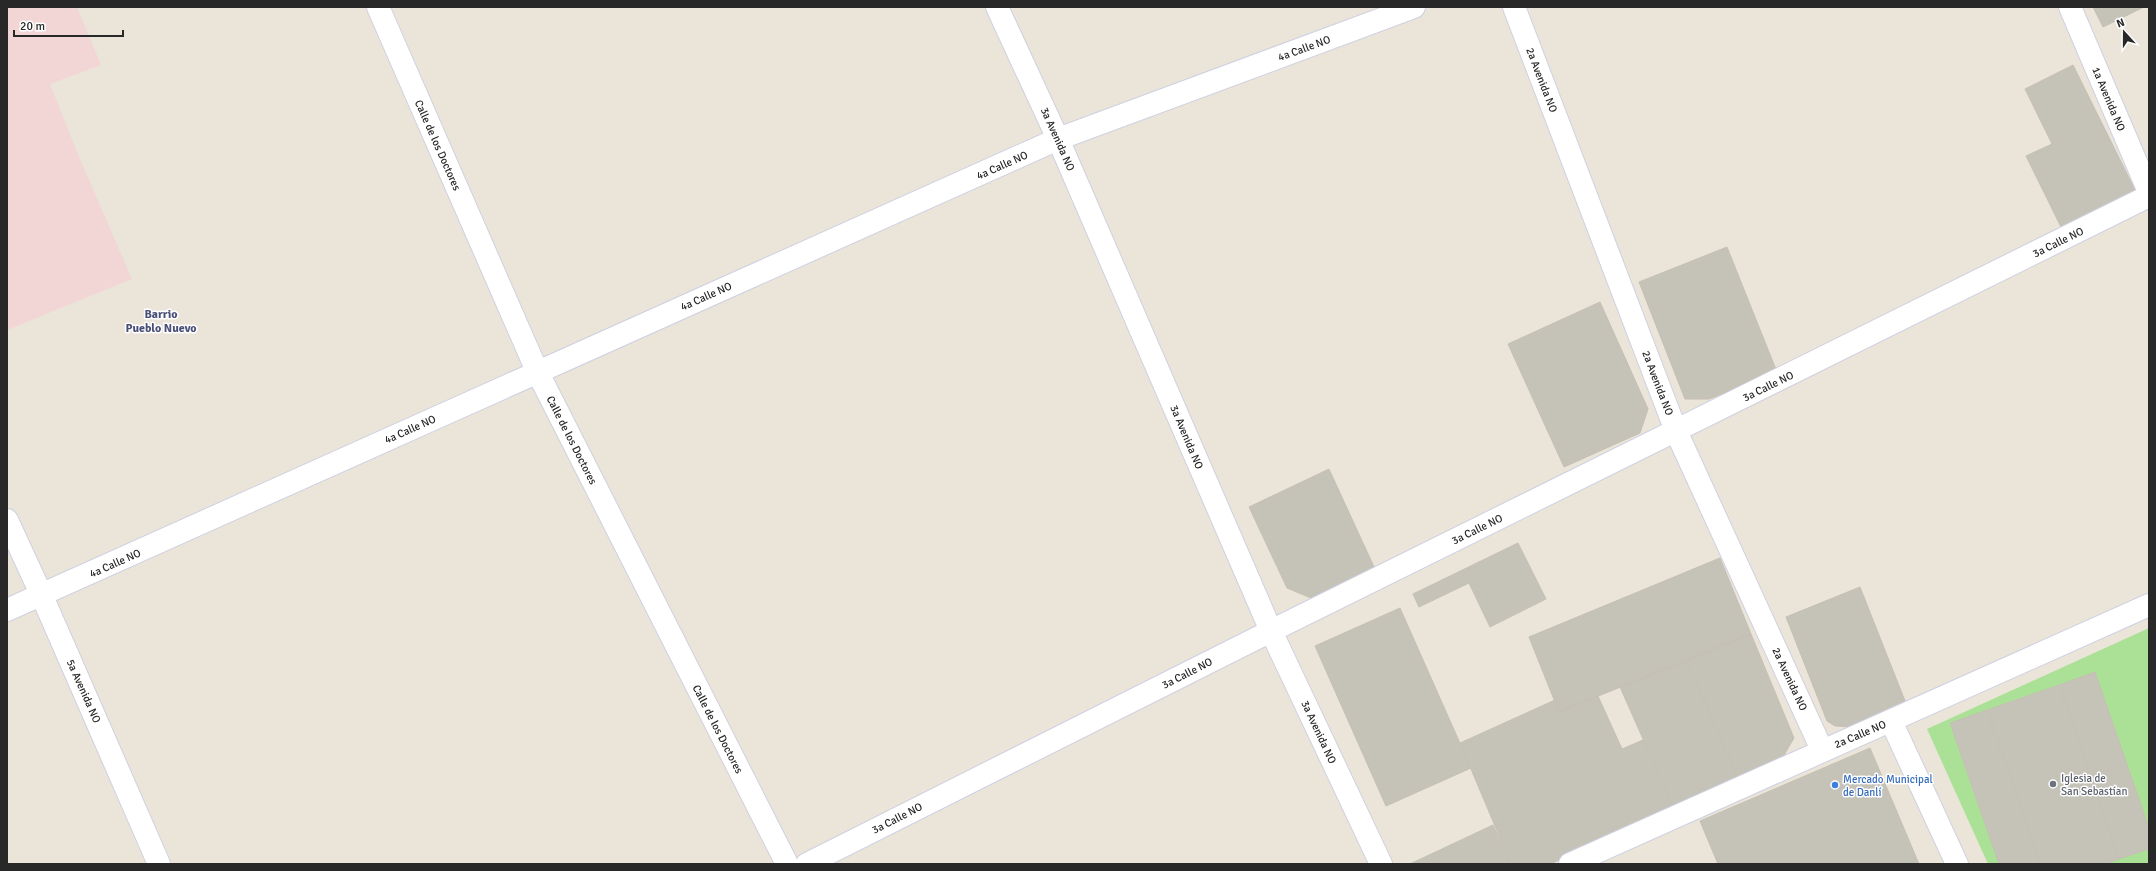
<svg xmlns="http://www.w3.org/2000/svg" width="2156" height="871" viewBox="0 0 2156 871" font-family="Signika,sans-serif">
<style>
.medical{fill:#f2d6d6}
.green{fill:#abe196}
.building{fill:#c5c2b8;stroke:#c5c0b3}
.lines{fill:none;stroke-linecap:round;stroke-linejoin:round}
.minor-casing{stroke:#cfd1e1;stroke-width:24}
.secondary-casing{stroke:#cfd1e1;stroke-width:24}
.minor{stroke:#fff;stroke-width:22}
.secondary{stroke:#fff;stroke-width:22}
.worship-dot{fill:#6b7280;stroke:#fff;stroke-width:1.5}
.shop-dot{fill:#3f7fe0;stroke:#fff;stroke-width:1.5}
.labels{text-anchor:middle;stroke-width:3;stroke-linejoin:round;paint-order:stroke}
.street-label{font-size:11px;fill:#282828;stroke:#fff}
.worship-label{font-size:11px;fill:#5b616d;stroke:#fff;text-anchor:start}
.shop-label{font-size:11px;fill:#366cbe;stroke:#fff;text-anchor:start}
.neighbourhood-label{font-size:12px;font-weight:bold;fill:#494f77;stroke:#fff}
</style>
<rect width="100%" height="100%" fill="#eae4d9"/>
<path class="medical" d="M 7,7 L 77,7 L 101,65 L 50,84 L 79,157 L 132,279 L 7,330 Z"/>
<path class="green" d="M 2149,628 L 2149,864 L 1988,864 L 1927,729 Z"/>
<path class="building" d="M 2093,7 L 2144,7 L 2103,27 Z
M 2073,65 L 2135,190 L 2061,227 L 2026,156 L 2052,144 L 2025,89 Z
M 1727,247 L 1777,372 L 1709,399 L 1685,399 L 1639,282 Z
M 1600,302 L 1648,409 L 1640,433 L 1564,467 L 1508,344 Z
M 1329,469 L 1375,569 L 1311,598 L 1287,588 L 1249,507 Z
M 1518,543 L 1546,599 L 1490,627 L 1469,583 L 1419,607 L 1413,594 Z
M 1720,558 L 1751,634 L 1559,712 L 1529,637 Z
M 1860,587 L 1907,706 L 1854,727 L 1835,726 L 1827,721 L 1786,617 Z
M 1400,608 L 1471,768 L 1386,806 L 1315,646 Z
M 1751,634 L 1794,738 L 1780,762 L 1739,780 L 1686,660 Z
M 1686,660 L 1739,780 L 1674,809 L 1620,687 Z
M 2095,672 L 2149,828 L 2149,849 L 2119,859 L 2059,685 Z
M 2059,685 L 2119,859 L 2105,864 L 2040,864 L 1987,710 Z
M 1598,696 L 1622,749 L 1643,740 L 1674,809 L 1550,864 L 1511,864 L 1460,743 L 1555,700 L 1559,712 Z
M 1987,710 L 2040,864 L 1999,864 L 1950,723 Z
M 1870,748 L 1919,864 L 1718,864 L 1700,821 Z
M 1493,825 L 1511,864 L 1410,864 Z"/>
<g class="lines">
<g class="minor-casing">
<path id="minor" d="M 378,7 L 537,371 L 787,864
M 997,7 L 1058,139 L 1271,631
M 1514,7 L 1676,431 L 1822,750
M 2070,7 L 2149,192
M 7,520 L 42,596 L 159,864
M 7,610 L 1058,139 L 1414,7
M 1891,721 L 1957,864"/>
</g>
<g class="secondary-casing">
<path id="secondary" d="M 1271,631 L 1381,864
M 807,864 L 1271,631 L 2149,196
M 1570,864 L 2149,605"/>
</g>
<use href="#minor" class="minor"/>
<use href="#secondary" class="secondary"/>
</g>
<circle class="worship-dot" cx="2053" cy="784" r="4"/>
<circle class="shop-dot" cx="1835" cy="785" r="4"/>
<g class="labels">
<g class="street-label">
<text transform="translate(1304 48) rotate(-20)" y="4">4a Calle NO</text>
<text transform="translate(1542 80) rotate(69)" y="4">2a Avenida NO</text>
<text transform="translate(2109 99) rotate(67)" y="4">1a Avenida NO</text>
<text transform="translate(1058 139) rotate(66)" y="4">3a Avenida NO</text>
<text transform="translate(438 145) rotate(66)" y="4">Calle de los Doctores</text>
<text transform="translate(1002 165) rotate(-24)" y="4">4a Calle NO</text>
<text transform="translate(2058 242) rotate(-26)" y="4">3a Calle NO</text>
<text transform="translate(706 296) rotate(-24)" y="4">4a Calle NO</text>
<text transform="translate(1658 383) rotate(69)" y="4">2a Avenida NO</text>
<text transform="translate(1768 386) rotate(-26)" y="4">3a Calle NO</text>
<text transform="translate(410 429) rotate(-24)" y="4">4a Calle NO</text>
<text transform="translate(1187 437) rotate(67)" y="4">3a Avenida NO</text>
<text transform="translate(572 440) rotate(63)" y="4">Calle de los Doctores</text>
<text transform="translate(1477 529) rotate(-26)" y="4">3a Calle NO</text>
<text transform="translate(115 563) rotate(-24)" y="4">4a Calle NO</text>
<text transform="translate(1187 673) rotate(-27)" y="4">3a Calle NO</text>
<text transform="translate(1790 679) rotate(65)" y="4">2a Avenida NO</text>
<text transform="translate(84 691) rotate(66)" y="4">5a Avenida NO</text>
<text transform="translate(718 729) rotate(63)" y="4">Calle de los Doctores</text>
<text transform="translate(1319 732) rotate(65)" y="4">3a Avenida NO</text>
<text transform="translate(1860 734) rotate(-23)" y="4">2a Calle NO</text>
<text transform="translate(897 818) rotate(-27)" y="4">3a Calle NO</text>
</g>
<g class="worship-label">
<text x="2061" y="782">Iglesia de<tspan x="2061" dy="13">San Sebastían</tspan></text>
</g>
<g class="shop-label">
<text x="1843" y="783">Mercado Municipal<tspan x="1843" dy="13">de Danlí</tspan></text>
</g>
<g class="neighbourhood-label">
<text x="161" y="318">Barrio<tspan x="161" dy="14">Pueblo Nuevo</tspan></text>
</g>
</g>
<rect width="2156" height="871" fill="none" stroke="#282828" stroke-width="16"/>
<g transform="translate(2124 32) rotate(339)" stroke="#ffffff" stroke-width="3" paint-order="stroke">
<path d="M0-3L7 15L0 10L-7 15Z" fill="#282828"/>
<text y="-6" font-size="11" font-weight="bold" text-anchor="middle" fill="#282828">N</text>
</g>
<path d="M14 30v6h109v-6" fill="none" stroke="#282828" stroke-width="2"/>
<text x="20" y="30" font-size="12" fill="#282828" stroke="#ffffff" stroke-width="3" paint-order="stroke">20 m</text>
</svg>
